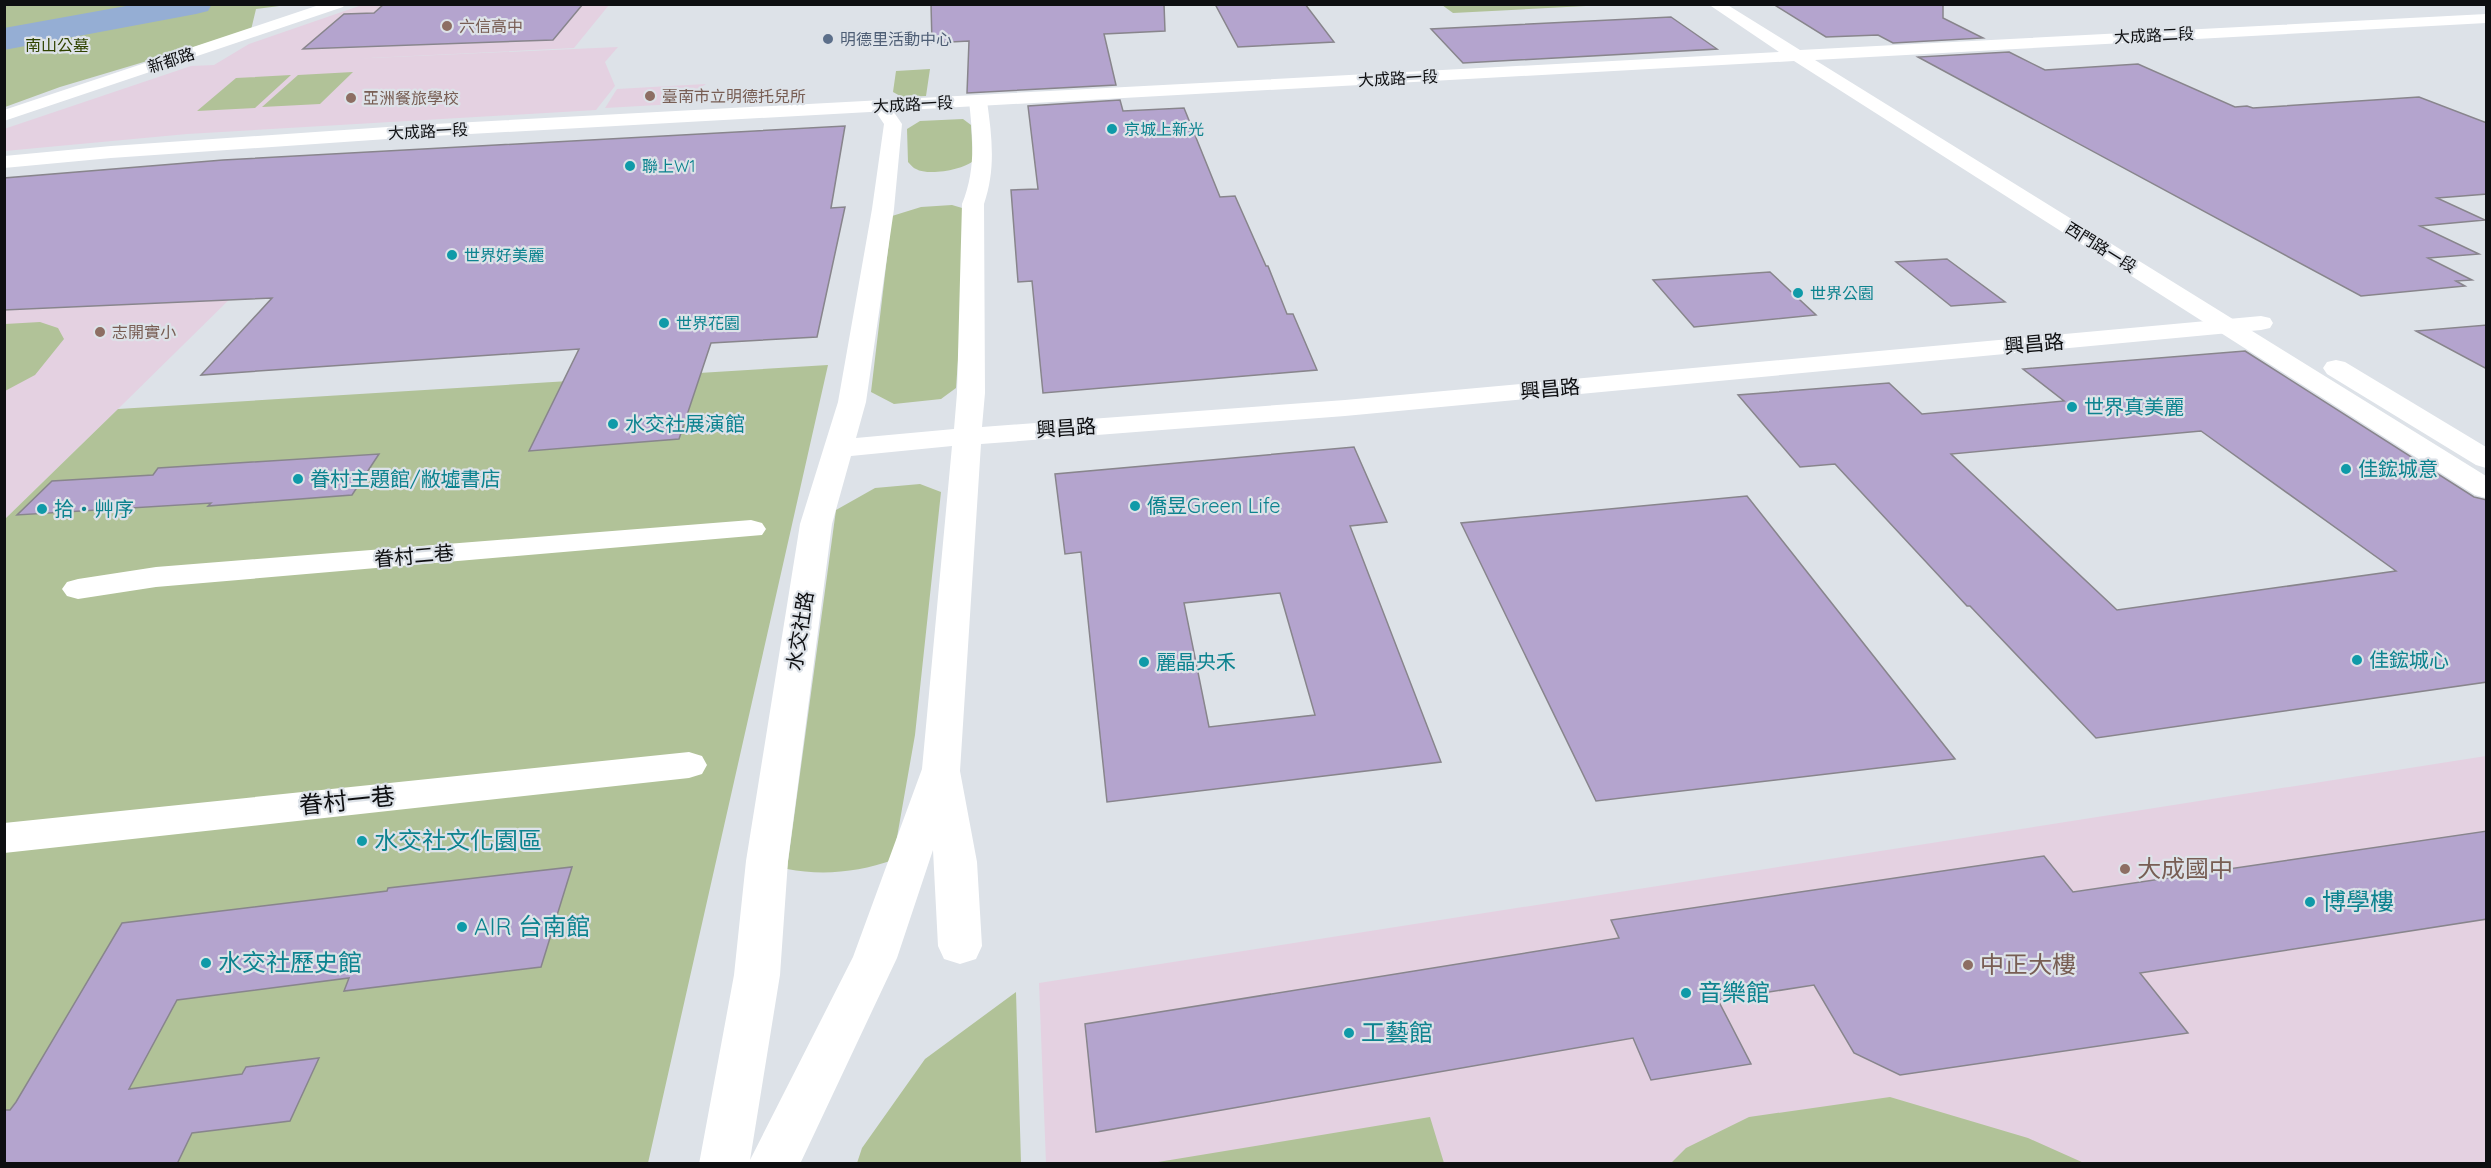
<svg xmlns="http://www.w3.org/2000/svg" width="2491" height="1168" viewBox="0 0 2491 1168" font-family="Quicksand,'Noto Sans TC',sans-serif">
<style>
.education{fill:#e4d1e1}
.green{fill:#b1c298}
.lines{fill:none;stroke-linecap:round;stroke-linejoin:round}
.river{fill:#95aed4;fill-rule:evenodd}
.building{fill:#b4a4ce;stroke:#88858c;stroke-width:1.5;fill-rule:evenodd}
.pedestrian{fill:#fff;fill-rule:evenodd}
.minor{fill:#fff;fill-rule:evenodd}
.tertiary{fill:#fff;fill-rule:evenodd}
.education-dot{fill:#8d6e63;stroke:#dde2e8;stroke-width:2}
.service-dot{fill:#5c6f8a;stroke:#dde2e8;stroke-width:2}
.culture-dot{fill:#0f9aa8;stroke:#dde2e8;stroke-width:2}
.labels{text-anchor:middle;stroke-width:4.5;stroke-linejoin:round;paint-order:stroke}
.far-education-label{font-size:16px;fill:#785e54;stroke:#dde2e8;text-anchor:start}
.far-street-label{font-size:16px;fill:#0e0f11;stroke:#dde2e8}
.far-service-label{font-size:16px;fill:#4e5e75;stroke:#dde2e8;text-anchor:start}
.far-park-label{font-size:16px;fill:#304300;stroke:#dde2e8}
.far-culture-label{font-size:16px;fill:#0d838f;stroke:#dde2e8;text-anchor:start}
.street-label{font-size:20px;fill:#0e0f11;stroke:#dde2e8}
.culture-label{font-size:20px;fill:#0d838f;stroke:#dde2e8;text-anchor:start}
.near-street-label{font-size:24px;fill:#0e0f11;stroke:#dde2e8}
.near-culture-label{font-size:24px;fill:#0d838f;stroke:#dde2e8;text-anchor:start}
.near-education-label{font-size:24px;fill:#785e54;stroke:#dde2e8;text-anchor:start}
</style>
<rect width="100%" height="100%" fill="#dde2e8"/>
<path class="education" d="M 362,5 L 609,5 L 574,48 L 349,59 L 618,47 L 605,62 L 615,86 L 596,110 L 187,134 L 5,151 L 4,129 L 191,66 L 214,65 L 249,44 Z
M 706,84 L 676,104 L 605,108 L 617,89 Z
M 294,236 L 118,409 L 5,519 L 5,256 Z
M 2486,756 L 2486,1163 L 1046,1163 L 1039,983 Z"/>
<path class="green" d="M 5,5 L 287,5 L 256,9 L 251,30 L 60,87 L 5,107 Z
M 1442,5 L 1605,5 L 1453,13 Z
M 930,69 L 926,96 L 902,97 L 893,92 L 896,71 Z
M 353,72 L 320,104 L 262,107 L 298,75 Z
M 291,75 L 255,108 L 197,111 L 236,78 Z
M 963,119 L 971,125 L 973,161 C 963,170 928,176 916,169 C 913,168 911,165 908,162 L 907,129 L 920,121 Z
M 952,205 L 969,210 L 956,388 L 941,399 L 894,404 L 871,392 L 892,216 L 921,207 Z
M 40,322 L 58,328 L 64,339 L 35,375 L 5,391 L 5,324 Z
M 828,365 L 648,1163 L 5,1164 L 5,519 L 118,409 Z
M 920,484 L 941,492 L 915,735 L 893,860 C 859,872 823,876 787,869 L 836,510 L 875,488 Z
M 1016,992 L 1021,1163 L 857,1163 L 862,1148 L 925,1059 Z
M 1890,1097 L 2028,1138 L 2084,1163 L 1671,1163 L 1686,1148 L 1749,1117 Z
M 1430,1117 L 1444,1163 L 1152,1163 Z"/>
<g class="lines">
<path class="river" d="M 137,4 L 212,4 L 208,11 L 196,14 L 4,50 L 4,28 Z"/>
</g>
<path class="building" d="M 384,4 L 583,4 L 553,40 L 303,49 L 344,14 L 374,13 Z
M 931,4 L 1164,4 L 1165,31 L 1104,34 L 1116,85 L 967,93 L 969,41 L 932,43 Z
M 1215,4 L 1305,4 L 1334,42 L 1238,47 Z
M 1773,4 L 1943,4 L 1943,18 L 1983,38 L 1893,43 L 1878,35 L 1826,37 Z
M 1671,17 L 1717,49 L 1463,63 L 1431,29 Z
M 2009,52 L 2045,70 L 2138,64 L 2235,107 L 2247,106 L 2253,108 L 2419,97 L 2487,123 L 2487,194 L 2437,198 L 2485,220 L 2420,226 L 2479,254 L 2428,258 L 2472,280 L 2456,281 L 2465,286 L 2361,296 L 1918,57 Z
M 1120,100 L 1123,111 L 1184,108 L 1220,197 L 1235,196 L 1266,266 L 1268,266 L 1287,314 L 1293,314 L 1317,370 L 1043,393 L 1032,281 L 1018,282 L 1011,190 L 1038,189 L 1028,106 Z
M 845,126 L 831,208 L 845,207 L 817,337 L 711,343 L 679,439 L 529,451 L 579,349 L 201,375 L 272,298 L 4,310 L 4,178 L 223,160 Z
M 1947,259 L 2005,302 L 1951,306 L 1896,262 Z
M 1770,272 L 1816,315 L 1694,327 L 1653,280 Z
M 2487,325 L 2487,369 L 2416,331 Z
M 2245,351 L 2474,497 L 2487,500 L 2487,682 L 2096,738 L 1970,606 L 1967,606 L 1835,464 L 1800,467 L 1738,395 L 1889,383 L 1922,414 L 2064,401 L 2023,369 ZM 2201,431 L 2396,571 L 2117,610 L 1951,454 Z
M 1354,447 L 1387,522 L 1350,526 L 1441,762 L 1107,802 L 1081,552 L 1065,554 L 1055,474 ZM 1280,593 L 1315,715 L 1209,727 L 1184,603 Z
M 379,454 L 352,495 L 208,506 L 211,503 L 17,515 L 52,481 L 153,475 L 158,468 Z
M 1747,496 L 1955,759 L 1596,801 L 1461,523 Z
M 2487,831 L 2487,919 L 2140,973 L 2188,1033 L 1900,1075 L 1854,1053 L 1814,985 L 1718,1000 L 1751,1064 L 1651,1080 L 1633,1038 L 1096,1132 L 1085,1024 L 1619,938 L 1611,920 L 2044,856 L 2073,892 Z
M 572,867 L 541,967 L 344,991 L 349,978 L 177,1000 L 129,1089 L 242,1074 L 246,1067 L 319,1058 L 290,1121 L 192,1133 L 177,1164 L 4,1164 L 4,1110 L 10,1110 L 16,1102 L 122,923 L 387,891 L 388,888 Z"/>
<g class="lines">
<path class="pedestrian" d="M 751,520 L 762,523 L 766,529 L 762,535 L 156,587 L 78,599 L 67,596 L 62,589 L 67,582 L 78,579 L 156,567 Z
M 689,752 L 702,756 L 707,765 L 702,774 L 689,778 L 4,853 L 4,823 Z"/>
<path class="minor" d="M 978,96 L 984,97 L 987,101 C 992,137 996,169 984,204 L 985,393 L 982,427 L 1345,400 L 2261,316 L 2270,318 L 2273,323 L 2270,328 L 2261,330 L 1345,416 L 981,444 L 960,771 L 977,862 L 982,946 L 976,959 L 960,964 L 944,959 L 938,946 L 933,850 L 897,958 L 800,1164 L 699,1164 L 734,975 L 746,861 L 800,524 L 838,402 L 872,209 L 884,124 L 872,106 L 875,102 L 887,102 L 902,124 L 894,209 L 866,402 L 856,438 L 954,429 L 957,393 L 962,204 C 976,170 973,137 969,101 L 972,97 ZM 952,446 L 922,769 L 853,957 L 750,1160 L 780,975 L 788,861 L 832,524 L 851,456 Z"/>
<path class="tertiary" d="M 322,4 L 345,4 L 343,7 L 4,121 L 4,110 Z
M 1708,4 L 1726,4 L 1800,50 L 2486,14 L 2486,23 L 1815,60 L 2486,476 L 2486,498 L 2475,495 L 1794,61 L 416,137 L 111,158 L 4,168 L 4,156 L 111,146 L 416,125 L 1779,52 Z
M 2336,360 L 2345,362 L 2486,447 L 2486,468 L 2476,465 L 2327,374 L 2323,368 L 2327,362 Z"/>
</g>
<g class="education-dot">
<circle cx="447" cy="26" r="6"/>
<circle cx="650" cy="96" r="6"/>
<circle cx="351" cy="98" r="6"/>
<circle cx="100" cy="332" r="6"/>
<circle cx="2125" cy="869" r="6"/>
<circle cx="1968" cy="965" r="6"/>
</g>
<circle class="service-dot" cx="828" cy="39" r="6"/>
<g class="culture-dot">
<circle cx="1112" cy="129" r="6"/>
<circle cx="630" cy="166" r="6"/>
<circle cx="452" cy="255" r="6"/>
<circle cx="1798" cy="293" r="6"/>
<circle cx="664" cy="323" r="6"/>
<circle cx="2072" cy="407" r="6"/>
<circle cx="613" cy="424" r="6"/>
<circle cx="2346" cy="469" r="6"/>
<circle cx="298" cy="479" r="6"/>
<circle cx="1135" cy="506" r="6"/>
<circle cx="42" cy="509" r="6"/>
<circle cx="2357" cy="660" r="6"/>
<circle cx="1144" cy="662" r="6"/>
<circle cx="362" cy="841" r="6"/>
<circle cx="2310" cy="902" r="6"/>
<circle cx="462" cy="927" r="6"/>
<circle cx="206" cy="963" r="6"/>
<circle cx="1686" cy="993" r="6"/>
<circle cx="1349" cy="1033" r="6"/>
</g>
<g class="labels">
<g class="far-education-label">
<text x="459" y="32">六信高中</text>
<text x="662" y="102">臺南市立明德托兒所</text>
<text x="363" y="104">亞洲餐旅學校</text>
<text x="112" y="338">志開實小</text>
</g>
<g class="far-street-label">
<text transform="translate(2154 35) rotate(-3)" y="6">大成路二段</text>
<text transform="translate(171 60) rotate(-18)" y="6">新都路</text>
<text transform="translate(1398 78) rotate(-3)" y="6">大成路一段</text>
<text transform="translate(913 104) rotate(-3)" y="6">大成路一段</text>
<text transform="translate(428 131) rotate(-3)" y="6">大成路一段</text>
<text transform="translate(2101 247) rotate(32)" y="6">西門路一段</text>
</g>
<g class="far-service-label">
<text x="840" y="45">明德里活動中心</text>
</g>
<g class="far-park-label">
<text x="57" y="51">南山公墓</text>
</g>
<g class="far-culture-label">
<text x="1124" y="135">京城上新光</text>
<text x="642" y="172">聯上W1</text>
<text x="464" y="261">世界好美麗</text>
<text x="1810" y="299">世界公園</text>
<text x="676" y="329">世界花園</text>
</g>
<g class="street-label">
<text transform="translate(2034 344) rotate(-5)" y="7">興昌路</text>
<text transform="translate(1550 389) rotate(-5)" y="7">興昌路</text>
<text transform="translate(1066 428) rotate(-4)" y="7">興昌路</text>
<text transform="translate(414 556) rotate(-5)" y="7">眷村二巷</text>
<text transform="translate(800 631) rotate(-81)" y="7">水交社路</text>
</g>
<g class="culture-label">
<text x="2084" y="414">世界真美麗</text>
<text x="625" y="431">水交社展演館</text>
<text x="2358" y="476">佳鋐城意</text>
<text x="310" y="486">眷村主題館/敝墟書店</text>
<text x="1147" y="513">僑昱Green Life</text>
<text x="54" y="516">拾・艸序</text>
<text x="2369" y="667">佳鋐城心</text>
<text x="1156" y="669">麗晶央禾</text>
</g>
<g class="near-street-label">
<text transform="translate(347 801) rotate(-6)" y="8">眷村一巷</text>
</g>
<g class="near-culture-label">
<text x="374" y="849">水交社文化園區</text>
<text x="2322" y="910">博學樓</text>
<text x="474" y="935">AIR 台南館</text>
<text x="218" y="971">水交社歷史館</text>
<text x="1698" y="1001">音樂館</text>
<text x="1361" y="1041">工藝館</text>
</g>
<g class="near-education-label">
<text x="2137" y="877">大成國中</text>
<text x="1980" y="973">中正大樓</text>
</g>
</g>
<rect width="2491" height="1168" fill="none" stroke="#0e0f11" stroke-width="12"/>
</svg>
